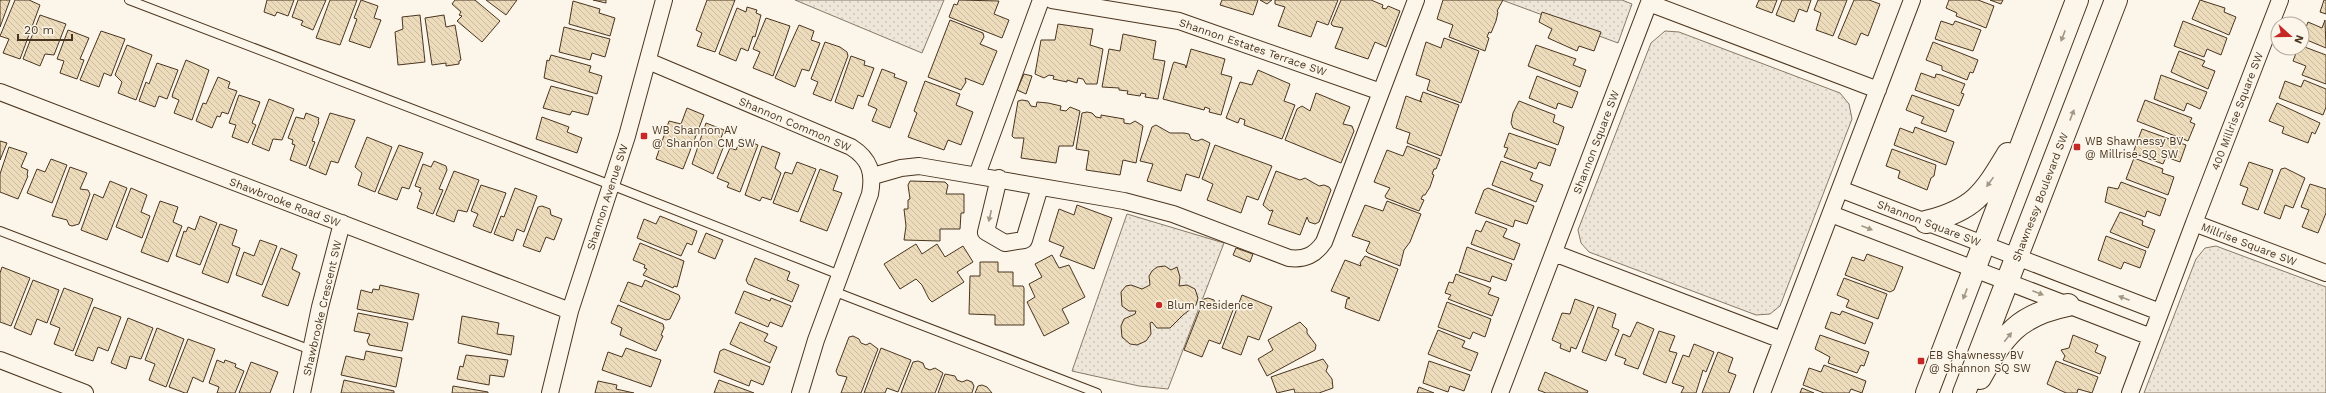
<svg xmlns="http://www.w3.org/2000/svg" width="2326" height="393" viewBox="0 0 2326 393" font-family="'Work Sans',sans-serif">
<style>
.park{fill:url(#park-dots);stroke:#887966}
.building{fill:url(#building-back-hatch);stroke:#4a3520}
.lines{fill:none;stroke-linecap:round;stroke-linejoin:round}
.service-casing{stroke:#4a3520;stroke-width:10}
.minor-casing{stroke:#4a3520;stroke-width:18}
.secondary-casing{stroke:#4a3520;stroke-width:24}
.service{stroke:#fbf6e9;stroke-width:8}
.minor{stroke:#fbf6e9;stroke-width:16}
.secondary{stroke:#fbf6e9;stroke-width:22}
.oneway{fill:#a29684}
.poi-dot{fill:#c62828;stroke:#fbf6e9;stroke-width:1.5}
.labels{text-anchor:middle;stroke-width:3;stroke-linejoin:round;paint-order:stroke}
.street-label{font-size:11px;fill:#4a3520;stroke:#fbf6e9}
.poi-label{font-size:11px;fill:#4a3520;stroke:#fbf6e9;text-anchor:start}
</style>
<defs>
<pattern id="park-dots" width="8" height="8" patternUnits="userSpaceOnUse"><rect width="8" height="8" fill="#ede6d9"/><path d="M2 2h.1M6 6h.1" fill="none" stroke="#cdc6ba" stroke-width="1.8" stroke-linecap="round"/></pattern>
<pattern id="building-back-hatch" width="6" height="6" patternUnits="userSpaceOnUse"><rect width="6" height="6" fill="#ecdcbc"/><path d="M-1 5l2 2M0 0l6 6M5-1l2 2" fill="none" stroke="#ccbda1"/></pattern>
</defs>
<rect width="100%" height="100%" fill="#fbf6e9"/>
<path class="park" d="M 795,0 L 944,0 L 922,53 Z
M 1502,0 L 1622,0 L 1632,4 L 1618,43 Z
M 1665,31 L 1679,32 L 1840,93 L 1849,104 L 1852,119 L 1780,306 L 1770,314 L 1756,315 L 1589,252 L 1581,243 L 1578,230 L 1651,43 Z
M 1127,214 L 1224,243 L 1168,389 L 1139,386 L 1072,371 Z
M 2216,246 L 2326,287 L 2326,393 L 2144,393 L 2196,259 L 2205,248 Z"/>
<path class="building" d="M 0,0 L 10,0 L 0,27 Z
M 15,0 L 29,0 L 40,5 L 20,59 L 3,53 L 9,39 L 0,36 Z
M 267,0 L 294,0 L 288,16 L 277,12 L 275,16 L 264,12 Z
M 298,0 L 326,0 L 313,30 L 301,25 L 303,21 L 292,17 Z
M 330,0 L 357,0 L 340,45 L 316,38 Z
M 361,0 L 378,6 L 374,18 L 381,20 L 370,48 L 349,41 L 357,19 L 354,18 Z
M 455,0 L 475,0 L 500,21 L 482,42 L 457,21 L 462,16 L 459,15 L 461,12 L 452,4 Z
M 486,0 L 517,0 L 506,15 Z
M 593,0 L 606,0 L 606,3 Z
M 707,0 L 735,0 L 715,52 L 697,46 L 702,33 L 696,30 Z
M 959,0 L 999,1 L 994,14 L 1009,20 L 1002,38 L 949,17 L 954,4 L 957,5 Z
M 1222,0 L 1258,0 L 1253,15 L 1220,5 Z
M 1260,0 L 1272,0 L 1267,4 Z
M 1275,0 L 1338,0 L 1328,25 L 1317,21 L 1311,37 L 1278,26 L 1285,7 L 1275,4 Z
M 1341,0 L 1371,0 L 1383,5 L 1382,8 L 1386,9 L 1388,6 L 1400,11 L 1386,47 L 1375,42 L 1368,59 L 1335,48 L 1343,28 L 1333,26 L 1331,24 Z
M 1443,0 L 1503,0 L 1497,11 L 1498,12 L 1496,21 L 1491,33 L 1489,32 L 1487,37 L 1489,38 L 1485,51 L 1449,37 L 1453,25 L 1437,19 Z
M 1759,0 L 1777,0 L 1772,13 L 1756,7 Z
M 1782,0 L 1811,0 L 1807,12 L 1799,9 L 1794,22 L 1776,15 Z
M 1818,0 L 1847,0 L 1833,36 L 1816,30 L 1821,13 L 1814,10 Z
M 1854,0 L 1869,0 L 1880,4 L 1868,36 L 1861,33 L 1856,45 L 1838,38 Z
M 1949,0 L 1978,0 L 1994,6 L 1986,28 L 1956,16 L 1957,13 L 1946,8 Z
M 1990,0 L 2003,0 L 2001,4 Z
M 2200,0 L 2225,8 L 2224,12 L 2236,17 L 2229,35 L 2192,19 Z
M 2324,0 L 2326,0 L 2326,14 L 2320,12 Z
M 573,1 L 600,9 L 599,13 L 615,18 L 610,36 L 569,24 Z
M 747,7 L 757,10 L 756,13 L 761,15 L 755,37 L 753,36 L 748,51 L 741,48 L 736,61 L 719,54 L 737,8 L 746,12 Z
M 1542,12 L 1601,32 L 1594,51 L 1579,46 L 1577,51 L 1548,38 L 1552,29 L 1539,22 Z
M 40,15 L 66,24 L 54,55 L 45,54 L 40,66 L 23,59 Z
M 420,15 L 425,62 L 398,65 L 395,32 L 403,29 L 402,17 Z
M 444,15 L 446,27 L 455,25 L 461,60 L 459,61 L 459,64 L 446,66 L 446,63 L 432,65 L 425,18 Z
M 766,18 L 790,26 L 773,76 L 753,68 L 760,52 L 753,49 Z
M 950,20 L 983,33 L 984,37 L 980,44 L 997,51 L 983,85 L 965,78 L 966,82 L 961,90 L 928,77 Z
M 2325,20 L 2326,48 L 2302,38 L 2308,22 L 2322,28 Z
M 1941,21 L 1953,25 L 1955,21 L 1981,30 L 1973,51 L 1935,39 Z
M 2183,21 L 2227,38 L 2221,55 L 2207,49 L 2204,57 L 2174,46 Z
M 1058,24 L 1093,29 L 1090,45 L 1103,49 L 1097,84 L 1086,84 L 1083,79 L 1078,78 L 1077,83 L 1067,80 L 1067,82 L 1053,79 L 1054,76 L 1049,75 L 1044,78 L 1035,74 L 1041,40 L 1055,40 Z
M 799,25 L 814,31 L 811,40 L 820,43 L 809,71 L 802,69 L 795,87 L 775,78 Z
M 564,27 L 610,39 L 605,57 L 592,53 L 590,60 L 559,52 Z
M 68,30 L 89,38 L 80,59 L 84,60 L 77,79 L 60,73 L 64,61 L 57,59 Z
M 101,31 L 125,39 L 111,76 L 104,73 L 99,87 L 80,80 Z
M 1123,34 L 1156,41 L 1153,59 L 1165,61 L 1158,99 L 1145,97 L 1146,94 L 1141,93 L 1140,96 L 1127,94 L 1128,91 L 1119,90 L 1119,88 L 1102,87 L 1109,49 L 1120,51 Z
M 1444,38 L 1479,51 L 1461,103 L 1427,90 L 1430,80 L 1416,75 L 1426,42 L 1441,48 Z
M 825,42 L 840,47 L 847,52 L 848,56 L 831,101 L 813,94 L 818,82 L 811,79 Z
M 1933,42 L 1978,60 L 1973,73 L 1970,72 L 1967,80 L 1942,70 L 1942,66 L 1926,60 Z
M 127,45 L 152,55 L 136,100 L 118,93 L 122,82 L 115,75 Z
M 1536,45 L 1576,59 L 1573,65 L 1586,70 L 1580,87 L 1528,66 Z
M 2302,46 L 2326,55 L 2326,84 L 2302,75 L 2306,66 L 2293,61 L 2298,48 L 2302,48 Z
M 1191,49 L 1225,59 L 1221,74 L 1232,77 L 1221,115 L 1209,112 L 1210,109 L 1205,107 L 1204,110 L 1163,99 L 1173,64 L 1174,62 L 1185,65 L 1186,68 Z
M 2179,51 L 2205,61 L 2202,66 L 2215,71 L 2208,89 L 2171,72 Z
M 551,55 L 591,66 L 589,72 L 602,76 L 597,94 L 544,78 L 547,60 L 549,61 Z
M 851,56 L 865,61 L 864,65 L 874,68 L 863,97 L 858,95 L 853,109 L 835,102 Z
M 186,60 L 209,70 L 192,120 L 174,113 L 179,100 L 172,97 L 173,93 Z
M 157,63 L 178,70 L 167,99 L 159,96 L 155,107 L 139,101 L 146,82 L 149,84 Z
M 882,69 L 895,74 L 894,77 L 907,82 L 890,128 L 872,121 L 877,109 L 868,105 Z
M 1258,70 L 1290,84 L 1284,101 L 1295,105 L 1282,139 L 1244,125 L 1245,120 L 1240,118 L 1238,123 L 1226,118 L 1240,82 L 1252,85 Z
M 1921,73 L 1935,78 L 1936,74 L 1941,75 L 1965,84 L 1961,93 L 1964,94 L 1959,106 L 1915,90 Z
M 1024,74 L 1032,76 L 1026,94 L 1017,90 Z
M 2161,75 L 2207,92 L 2200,109 L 2187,103 L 2184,111 L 2154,99 Z
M 1537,76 L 1578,92 L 1572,108 L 1558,103 L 1556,109 L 1529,98 Z
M 218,77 L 230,82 L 228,88 L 237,91 L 228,114 L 222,112 L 220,117 L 217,116 L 212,128 L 196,121 L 203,103 L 206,104 Z
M 2304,80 L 2326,89 L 2326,107 L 2323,115 L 2279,98 L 2285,81 L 2301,87 Z
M 925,81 L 960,94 L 956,105 L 973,112 L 961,145 L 948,140 L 944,150 L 908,137 L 917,113 L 914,111 Z
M 551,86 L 593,97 L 588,115 L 572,111 L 570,115 L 543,108 Z
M 1423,92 L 1459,105 L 1441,156 L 1407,143 L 1410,133 L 1396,128 L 1406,96 L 1422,102 L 1420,101 Z
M 1316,93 L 1350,107 L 1343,124 L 1352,126 L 1354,131 L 1341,163 L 1285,140 L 1297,109 L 1302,106 L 1310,111 Z
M 239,95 L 260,102 L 252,123 L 256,125 L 248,143 L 232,137 L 236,125 L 229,123 Z
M 1912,95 L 1954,110 L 1946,132 L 1921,123 L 1924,117 L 1906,110 Z
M 269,99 L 294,109 L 282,140 L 273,139 L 269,151 L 252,144 Z
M 1022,100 L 1028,101 L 1031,106 L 1036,107 L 1037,102 L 1048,103 L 1061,106 L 1060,110 L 1066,111 L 1070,107 L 1080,111 L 1073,146 L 1059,146 L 1056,163 L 1021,158 L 1024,138 L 1014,138 L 1012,136 L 1018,101 Z
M 2145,100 L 2192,118 L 2190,122 L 2195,124 L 2188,141 L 2137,121 Z
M 1519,101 L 1555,115 L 1553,122 L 1564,127 L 1558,145 L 1513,128 L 1511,123 L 1513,113 Z
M 2277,103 L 2320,123 L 2315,134 L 2312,132 L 2308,143 L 2282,133 L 2284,127 L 2269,121 Z
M 687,108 L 704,115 L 683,169 L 656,159 L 669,121 L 681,124 Z
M 1087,112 L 1092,113 L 1096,117 L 1101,118 L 1101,115 L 1124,119 L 1124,123 L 1130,124 L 1135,121 L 1143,126 L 1136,163 L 1123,160 L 1120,175 L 1086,170 L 1089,151 L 1076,149 L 1082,113 Z
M 306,113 L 319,118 L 318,121 L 319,122 L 312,141 L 315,142 L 306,166 L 290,160 L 295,145 L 292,144 L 293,140 L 288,138 L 296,117 L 304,119 Z
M 330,113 L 355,120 L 338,163 L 331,161 L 326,175 L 309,168 Z
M 542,117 L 569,127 L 567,132 L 582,138 L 577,153 L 536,139 Z
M 706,123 L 724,130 L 718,146 L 723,148 L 713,174 L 692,164 Z
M 1156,125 L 1170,133 L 1184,133 L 1189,134 L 1191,139 L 1197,141 L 1202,139 L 1210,143 L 1199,178 L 1186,174 L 1181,191 L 1147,181 L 1153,164 L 1140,161 L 1152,127 Z
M 1915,127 L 1954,142 L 1946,165 L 1894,145 L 1900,128 L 1913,133 Z
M 2142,129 L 2186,145 L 2180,162 L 2166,157 L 2163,164 L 2133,153 Z
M 1509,133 L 1556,149 L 1550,166 L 1539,162 L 1536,169 L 1504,157 L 1508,148 L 1504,147 Z
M 367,137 L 392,147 L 375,192 L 358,185 L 362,173 L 355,167 Z
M 741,138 L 758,145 L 740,192 L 727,187 L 729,183 L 717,178 L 730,148 L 736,150 Z
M 0,141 L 7,143 L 0,160 Z
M 399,145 L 423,153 L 409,189 L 402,187 L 397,200 L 378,193 Z
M 1215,145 L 1272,166 L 1258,200 L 1247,196 L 1241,213 L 1207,200 L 1213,184 L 1202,179 Z
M 762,146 L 780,153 L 775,168 L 781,173 L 771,200 L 762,197 L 760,201 L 745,195 Z
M 1407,146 L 1440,159 L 1436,169 L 1434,169 L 1432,174 L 1434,175 L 1430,187 L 1425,195 L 1423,195 L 1421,199 L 1424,200 L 1419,211 L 1386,198 L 1385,196 L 1390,188 L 1374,182 L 1387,150 L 1403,156 Z
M 9,147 L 27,153 L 21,167 L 28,170 L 27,175 L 28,176 L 18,199 L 0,192 L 0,174 Z
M 1892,149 L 1936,165 L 1934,176 L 1931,178 L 1927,190 L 1898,178 L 1900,171 L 1886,166 Z
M 2134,158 L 2163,169 L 2162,173 L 2174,177 L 2168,195 L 2126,179 Z
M 51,159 L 67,165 L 52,203 L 27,193 L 37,169 L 45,172 Z
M 434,161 L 446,166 L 447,170 L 439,189 L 443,190 L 433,214 L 417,208 L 422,193 L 419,191 L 421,188 L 415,186 L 423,164 L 431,167 Z
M 1501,161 L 1533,173 L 1530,180 L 1543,185 L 1536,202 L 1492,185 Z
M 797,162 L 816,169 L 798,212 L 773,203 L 785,172 L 792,174 Z
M 2249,162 L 2273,170 L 2258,210 L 2242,204 L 2248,188 L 2240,185 Z
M 70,167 L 87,173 L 80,189 L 88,190 L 90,194 L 79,224 L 72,226 L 69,225 L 67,220 L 52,216 Z
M 2285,168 L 2305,178 L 2293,208 L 2285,205 L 2280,219 L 2264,213 L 2281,169 Z
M 820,169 L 838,176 L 833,190 L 842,193 L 827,231 L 800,221 Z
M 454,171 L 479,180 L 467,212 L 458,210 L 454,222 L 436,215 Z
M 1276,171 L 1300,180 L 1305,178 L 1319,186 L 1324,185 L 1329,187 L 1331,190 L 1319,222 L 1315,224 L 1309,222 L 1307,217 L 1300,235 L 1268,224 L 1273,210 L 1270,211 L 1263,205 Z
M 110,181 L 127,188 L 107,240 L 81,230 L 94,194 L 103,198 Z
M 910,181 L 945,182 L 948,185 L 946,194 L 964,194 L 964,213 L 961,213 L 960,229 L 940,229 L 940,241 L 904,240 L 906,226 L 904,209 L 908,209 L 908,200 L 910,199 L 908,185 Z
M 2121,182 L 2166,199 L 2160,216 L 2147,211 L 2145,217 L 2105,202 L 2108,187 L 2118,189 Z
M 2310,184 L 2326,189 L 2326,213 L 2318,233 L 2302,227 L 2309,210 L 2301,207 Z
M 481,185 L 506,193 L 491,233 L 473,226 L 478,214 L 471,211 Z
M 131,188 L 147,195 L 141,212 L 150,216 L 142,238 L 116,227 Z
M 515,188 L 537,196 L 524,232 L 517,229 L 513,241 L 494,234 L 501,216 L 504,217 Z
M 1488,188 L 1534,206 L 1527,224 L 1515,220 L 1513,227 L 1475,213 L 1484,190 Z
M 160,201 L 178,207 L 173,222 L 182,226 L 168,262 L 141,252 Z
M 1387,201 L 1421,214 L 1410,242 L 1404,250 L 1400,266 L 1368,253 L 1366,251 L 1370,242 L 1352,236 L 1365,205 L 1383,211 Z
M 1077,205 L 1112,218 L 1094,269 L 1060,256 L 1064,247 L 1049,241 L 1059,209 L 1074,215 Z
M 542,206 L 550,209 L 551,215 L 562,219 L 554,240 L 546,237 L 540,252 L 523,246 L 538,207 Z
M 2120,212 L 2141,220 L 2143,221 L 2142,225 L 2155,230 L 2148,248 L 2110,232 Z
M 200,216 L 217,223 L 200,265 L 176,256 L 184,231 L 186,232 L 188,227 L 195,230 Z
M 660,216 L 697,231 L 692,245 L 687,243 L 681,256 L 637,238 L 644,219 L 656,224 Z
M 1486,221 L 1507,229 L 1503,237 L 1520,244 L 1514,260 L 1471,244 L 1476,230 L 1481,232 Z
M 220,224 L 237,230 L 232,245 L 240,248 L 228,283 L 202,273 Z
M 706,233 L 723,240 L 715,259 L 698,252 Z
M 2106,236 L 2146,251 L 2140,268 L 2124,262 L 2121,269 L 2098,260 Z
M 260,240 L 277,246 L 262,285 L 236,275 L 244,252 L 254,256 Z
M 640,243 L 684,261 L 677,287 L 674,286 L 673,288 L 643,275 L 647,269 L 644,268 L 645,265 L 633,260 Z
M 916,244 L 922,254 L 937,244 L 945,257 L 963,246 L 973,262 L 957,272 L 964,282 L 932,302 L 929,299 L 922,285 L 916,279 L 900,289 L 884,264 Z
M 1467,247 L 1512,264 L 1506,281 L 1492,276 L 1490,282 L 1459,272 Z
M 281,248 L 297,255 L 292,269 L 300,273 L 288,306 L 262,296 Z
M 1236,248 L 1253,254 L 1250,262 L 1233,255 Z
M 1867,254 L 1903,267 L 1894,290 L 1890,292 L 1845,275 L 1852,257 L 1864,261 Z
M 1052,255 L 1059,268 L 1069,265 L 1085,297 L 1062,309 L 1069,323 L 1044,336 L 1027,302 L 1035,297 L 1029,284 L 1042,277 L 1035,264 Z
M 1365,256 L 1398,269 L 1379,321 L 1345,308 L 1347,299 L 1350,298 L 1331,291 L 1345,260 L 1361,266 L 1360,263 Z
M 755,258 L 790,272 L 787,280 L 799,285 L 792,302 L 748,284 L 746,280 Z
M 980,262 L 998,262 L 998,272 L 1013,272 L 1013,286 L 1023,286 L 1024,288 L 1024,325 L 995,325 L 995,315 L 969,314 L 970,276 L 980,276 Z
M 1165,266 L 1171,270 L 1177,267 L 1180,277 L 1179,286 L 1187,285 L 1195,289 L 1198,298 L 1196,305 L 1183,315 L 1170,328 L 1157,328 L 1152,322 L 1150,323 L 1151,334 L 1146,341 L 1137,345 L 1130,344 L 1122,337 L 1121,326 L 1124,319 L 1135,314 L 1136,311 L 1129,311 L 1122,306 L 1121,292 L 1126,286 L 1131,285 L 1142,289 L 1150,285 L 1149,276 L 1152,271 L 1157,267 Z
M 2,267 L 30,278 L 11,326 L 0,322 L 0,273 Z
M 1456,274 L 1491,288 L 1488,294 L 1499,298 L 1492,316 L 1448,299 L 1451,295 L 1445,293 L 1449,282 L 1453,283 Z
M 1844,278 L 1887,294 L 1878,319 L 1846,307 L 1849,300 L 1837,295 Z
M 33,280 L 59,290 L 47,323 L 37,319 L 31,335 L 14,328 Z
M 645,280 L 679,295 L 680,298 L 670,319 L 666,320 L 620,301 L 628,282 L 642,287 Z
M 380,285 L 419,294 L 413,320 L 357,309 L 361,290 L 372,293 L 373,289 L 379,290 Z
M 64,288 L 93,299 L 73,351 L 54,344 L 60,328 L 50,324 Z
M 744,291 L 770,301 L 771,298 L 791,306 L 782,327 L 770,322 L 768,327 L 735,313 Z
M 1242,295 L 1272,307 L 1259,340 L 1248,336 L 1241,355 L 1222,348 Z
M 1208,298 L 1214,300 L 1216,305 L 1221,306 L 1226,305 L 1233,310 L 1220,344 L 1209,340 L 1202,357 L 1184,350 L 1204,299 Z
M 1575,299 L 1594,306 L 1576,349 L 1571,347 L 1570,352 L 1560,348 L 1561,344 L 1552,340 L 1562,313 L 1570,314 Z
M 1447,302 L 1491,319 L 1485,337 L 1473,332 L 1470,339 L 1438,327 Z
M 618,305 L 663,324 L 664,328 L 661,335 L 663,336 L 656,351 L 620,335 L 622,328 L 611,323 Z
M 94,307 L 121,317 L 108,351 L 98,347 L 93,361 L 75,355 Z
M 1598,307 L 1616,314 L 1612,327 L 1619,330 L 1606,361 L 1582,352 Z
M 1842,311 L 1873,323 L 1865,344 L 1825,328 L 1831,312 L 1840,315 Z
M 358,313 L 408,323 L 402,351 L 369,345 L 367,341 L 370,334 L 354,331 Z
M 462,316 L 499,323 L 497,334 L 514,336 L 511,355 L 458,343 Z
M 128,318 L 153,328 L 141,359 L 130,356 L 126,369 L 111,363 Z
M 740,322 L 768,334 L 764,341 L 777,347 L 770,363 L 730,344 Z
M 1300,322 L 1307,329 L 1307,333 L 1316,345 L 1315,350 L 1267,376 L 1258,359 L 1273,350 L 1268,340 Z
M 1637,322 L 1654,329 L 1638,369 L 1624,364 L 1626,359 L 1615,355 L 1623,334 L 1630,337 Z
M 157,328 L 184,339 L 166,387 L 149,380 L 155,364 L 145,360 Z
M 1438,330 L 1465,341 L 1462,347 L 1478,353 L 1471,371 L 1428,354 Z
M 1659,331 L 1675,336 L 1669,351 L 1677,353 L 1666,383 L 1643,374 Z
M 1820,335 L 1869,352 L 1864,366 L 1861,365 L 1857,373 L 1828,363 L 1830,357 L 1815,349 Z
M 2073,335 L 2098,345 L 2095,352 L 2106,357 L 2100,374 L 2063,360 L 2065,356 L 2061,350 L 2069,348 Z
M 853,336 L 859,339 L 861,343 L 866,345 L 870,343 L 878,349 L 861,393 L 841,393 L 847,377 L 838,375 L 836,371 L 849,337 Z
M 188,339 L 215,349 L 203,382 L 193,377 L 187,393 L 185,393 L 169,387 Z
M 1694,344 L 1714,352 L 1706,372 L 1703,370 L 1696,393 L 1681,393 L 1684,387 L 1672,383 L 1683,355 L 1689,357 Z
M 626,348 L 661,360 L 651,387 L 602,370 L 608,352 L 622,357 Z
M 881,348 L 911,360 L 909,365 L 898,392 L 887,388 L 885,393 L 864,393 Z
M 724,349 L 770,367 L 763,385 L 751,380 L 749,386 L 714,372 L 720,351 Z
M 366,351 L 402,358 L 396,387 L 341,375 L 346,356 L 364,360 Z
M 1718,352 L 1733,358 L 1728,372 L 1736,375 L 1729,393 L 1702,393 Z
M 466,355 L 508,360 L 504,377 L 490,375 L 489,385 L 457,379 L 460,366 L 463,367 Z
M 1323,359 L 1328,366 L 1326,371 L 1332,379 L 1333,388 L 1319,393 L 1295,393 L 1294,389 L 1277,393 L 1271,377 Z
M 217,360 L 224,363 L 225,360 L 236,364 L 235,367 L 244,371 L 235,393 L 217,393 L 219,387 L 209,383 Z
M 918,361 L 923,363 L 925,368 L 930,370 L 935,368 L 943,373 L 935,393 L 901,393 L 913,362 Z
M 1429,361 L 1470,375 L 1464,391 L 1450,386 L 1448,392 L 1423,383 Z
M 2056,361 L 2098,377 L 2092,393 L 2078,389 L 2077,393 L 2066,393 L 2047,384 Z
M 251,362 L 278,372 L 270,393 L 239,393 Z
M 1824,365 L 1866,381 L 1862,393 L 1851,389 L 1849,393 L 1824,393 L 1803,385 L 1809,368 L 1821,372 Z
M 1545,372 L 1588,391 L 1587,393 L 1546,393 L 1538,390 Z
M 945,374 L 955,376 L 957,380 L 962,382 L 967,380 L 972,382 L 974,386 L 972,393 L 938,393 Z
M 344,380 L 394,391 L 394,393 L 341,393 Z
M 719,380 L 754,393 L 714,393 Z
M 598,381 L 617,385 L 616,389 L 634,393 L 595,393 Z
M 982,385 L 987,387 L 992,393 L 975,393 L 978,386 Z
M 453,386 L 488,392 L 488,393 L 452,393 Z
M 1419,387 L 1434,393 L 1417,393 Z
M 1802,388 L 1814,393 L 1800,393 Z"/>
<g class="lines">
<g class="service-casing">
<path id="service" d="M 129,0 L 611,185 L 840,275
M 0,231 L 311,350
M 833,291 L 1097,393"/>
</g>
<g class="minor-casing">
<path id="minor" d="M 1052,0 L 1179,21 L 1381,92
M 1649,3 L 1878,90
M 648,61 L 851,147 C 870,159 874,173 870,194 L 816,340 L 800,393
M 0,92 L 570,311
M 977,175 L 1041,0
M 873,176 L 901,168 L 919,166 L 1124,201 L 1173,214 L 1289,258 C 1305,260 1315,255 1324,242 L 1416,0
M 999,178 L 986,232 L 1005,243 L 1024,240 L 1040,187
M 1840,189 L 2160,312
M 1831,214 L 2151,337
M 2194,223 L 2280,0
M 1554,253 L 1782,340
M 0,360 L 85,393
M 302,393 L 320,307 L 342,223
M 550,393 L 570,311 L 627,136 L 664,0
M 1500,393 L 1650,0
M 1762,393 L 1912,0
M 2130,393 L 2194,223 L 2326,273"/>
</g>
<g class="secondary-casing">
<path id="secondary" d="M 1926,222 C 1974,210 1984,194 2008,154
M 1980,378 C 2004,335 2018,315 2068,305
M 1927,393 L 2077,0
M 1964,393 L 2116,0"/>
</g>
<use href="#service" class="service"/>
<use href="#minor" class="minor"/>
<use href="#secondary" class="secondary"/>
</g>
<defs><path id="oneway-solid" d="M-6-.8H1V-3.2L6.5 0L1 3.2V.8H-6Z"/></defs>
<g class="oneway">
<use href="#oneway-solid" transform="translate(2063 36) rotate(111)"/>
<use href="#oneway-solid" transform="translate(2072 115) rotate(-69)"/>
<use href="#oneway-solid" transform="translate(1990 182) rotate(126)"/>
<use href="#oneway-solid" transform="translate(990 216) rotate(103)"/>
<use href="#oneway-solid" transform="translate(1867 228) rotate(21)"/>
<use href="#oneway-solid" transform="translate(2038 293) rotate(21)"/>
<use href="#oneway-solid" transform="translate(1965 294) rotate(111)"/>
<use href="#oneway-solid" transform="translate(2124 298) rotate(-159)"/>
<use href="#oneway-solid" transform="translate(2008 337) rotate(-51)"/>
</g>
<g class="poi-dot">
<rect x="640" y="132" width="8" height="8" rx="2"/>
<rect x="2073" y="143" width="8" height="8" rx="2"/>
<circle cx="1159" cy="305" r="4"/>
<rect x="1917" y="357" width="8" height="8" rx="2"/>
</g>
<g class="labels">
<g class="street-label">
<text transform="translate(1253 47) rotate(19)" y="4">Shannon Estates Terrace SW</text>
<text transform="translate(2237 111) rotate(-69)" y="4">400 Millrise Square SW</text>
<text transform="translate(795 124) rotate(23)" y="4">Shannon Common SW</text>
<text transform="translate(1596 142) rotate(-69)" y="4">Shannon Square SW</text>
<text transform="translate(607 197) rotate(-72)" y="4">Shannon Avenue SW</text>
<text transform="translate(2040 197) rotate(-69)" y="4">Shawnessy Boulevard SW</text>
<text transform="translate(285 202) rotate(21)" y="4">Shawbrooke Road SW</text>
<text transform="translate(1929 223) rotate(21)" y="4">Shannon Square SW</text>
<text transform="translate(2249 244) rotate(21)" y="4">Millrise Square SW</text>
<text transform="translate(322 308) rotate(-77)" y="4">Shawbrooke Crescent SW</text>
</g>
<g class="poi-label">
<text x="652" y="134">WB Shannon AV<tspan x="652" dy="13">@ Shannon CM SW</tspan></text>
<text x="2085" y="145">WB Shawnessy BV<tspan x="2085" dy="13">@ Millrise SQ SW</tspan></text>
<text x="1167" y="309">Blum Residence</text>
<text x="1929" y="359">EB Shawnessy BV<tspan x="1929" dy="13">@ Shannon SQ SW</tspan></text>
</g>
</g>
<g transform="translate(2290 36) rotate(111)"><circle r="19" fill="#fbf6e9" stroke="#b4a999"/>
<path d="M0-3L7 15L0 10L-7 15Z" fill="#c62828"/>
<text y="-6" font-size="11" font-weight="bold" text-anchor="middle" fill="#4a3520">N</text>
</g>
<path d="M18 34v6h54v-6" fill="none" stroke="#4a3520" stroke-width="2"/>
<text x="24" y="34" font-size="12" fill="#4a3520" stroke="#fbf6e9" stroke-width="3" paint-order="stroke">20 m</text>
</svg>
